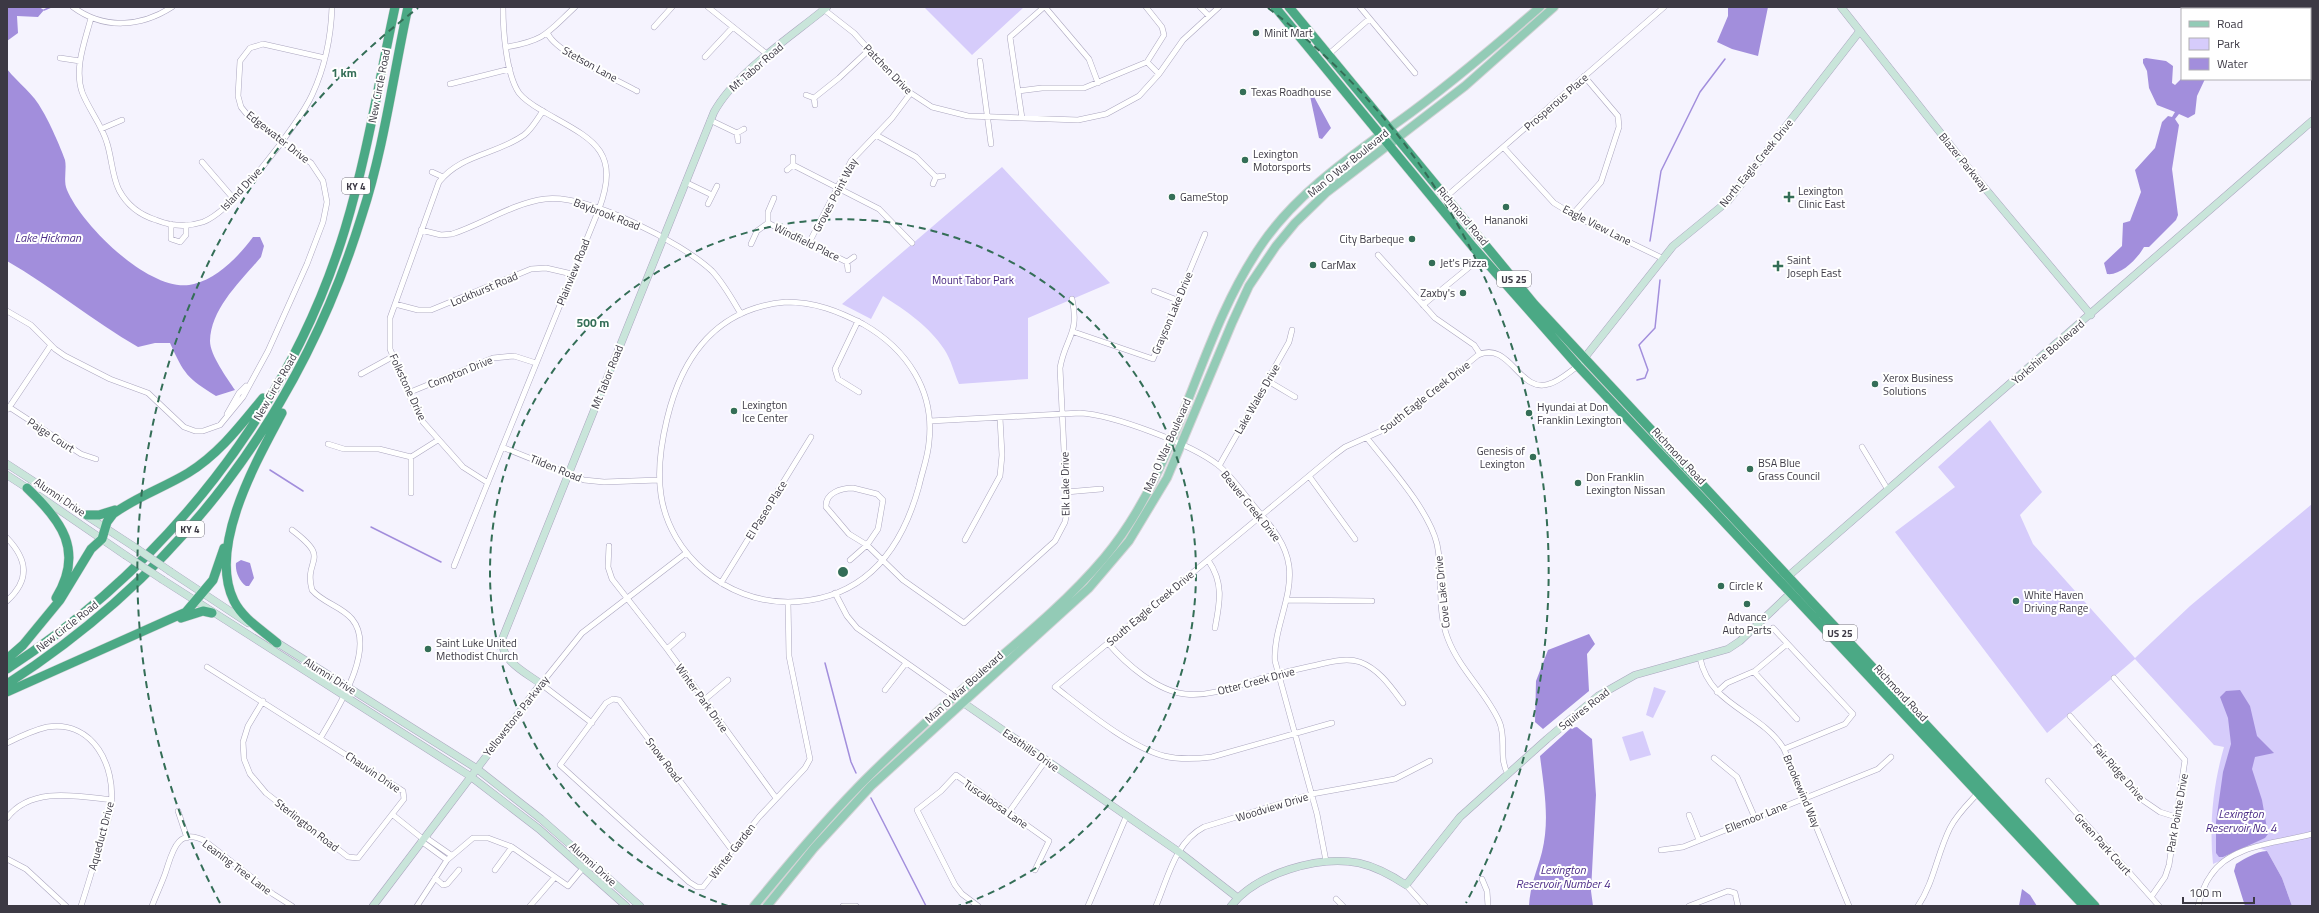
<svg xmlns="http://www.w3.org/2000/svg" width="2319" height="913" viewBox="0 0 2319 913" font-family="'Titillium Web',sans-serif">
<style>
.green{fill:#d6ccfb}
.water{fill:#a28edc}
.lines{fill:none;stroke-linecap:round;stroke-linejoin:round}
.stream{stroke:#a28edc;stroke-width:1.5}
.street-casing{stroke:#aba6bf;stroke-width:6}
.secondary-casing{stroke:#aba6bf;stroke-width:8}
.primary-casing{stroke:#d4d3d6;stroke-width:10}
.highway-casing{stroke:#d4d3d6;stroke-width:10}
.street{stroke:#fff;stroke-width:5}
.secondary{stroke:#c9e5da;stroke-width:7}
.primary{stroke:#93cbb6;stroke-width:8}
.highway{stroke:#4ba985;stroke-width:9}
.secondary-bridge-casing{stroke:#aba6bf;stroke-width:8;stroke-linecap:butt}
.secondary-bridge{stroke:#c9e5da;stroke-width:7}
.ring{fill:none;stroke:#346e57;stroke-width:2;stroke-dasharray:7 5}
.poi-dot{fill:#346e57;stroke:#fff;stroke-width:1.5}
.labels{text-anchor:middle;stroke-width:4;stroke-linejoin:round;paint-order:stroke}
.shield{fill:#fff;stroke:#76747c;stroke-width:1}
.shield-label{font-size:10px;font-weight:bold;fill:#3c3944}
.poi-label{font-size:11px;fill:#3c3944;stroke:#fff;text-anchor:start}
.street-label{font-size:11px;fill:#3c3944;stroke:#fff}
.park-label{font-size:11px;fill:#46247f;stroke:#fff}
.water-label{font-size:12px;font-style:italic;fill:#4c2c87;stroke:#fff}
.centre{fill:#346e57;stroke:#fff;stroke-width:2}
.ring-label{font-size:12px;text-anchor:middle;font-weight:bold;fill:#346e57;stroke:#fff;stroke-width:4;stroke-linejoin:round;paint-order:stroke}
</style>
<rect width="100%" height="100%" fill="#f5f3fe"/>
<path class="green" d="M 924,7 L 1024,7 L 972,55 Z
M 1002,167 L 1110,283 L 1028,318 L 1028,379 L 959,384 C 954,373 951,359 944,349 C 930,327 905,310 883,296 L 871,319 L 842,304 Z
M 1990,420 L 2042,492 L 2020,515 L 2033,544 L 2135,658 L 2190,606 L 2312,504 L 2312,906 L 2292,906 L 2282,878 L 2267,851 L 2253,846 L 2213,864 C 2209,825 2213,785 2224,747 L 2214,745 L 2135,659 L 2047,733 L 1895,532 L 1955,487 L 1938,467 Z
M 1654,687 L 1666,691 L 1653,718 L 1646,715 Z
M 1643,731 L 1651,755 L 1630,761 L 1622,737 Z"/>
<path class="water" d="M 7,7 L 39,7 L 44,10 L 38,17 L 17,16 L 18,33 L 7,41 Z
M 1728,7 L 1768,7 L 1758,56 L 1732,49 L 1717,42 L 1728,16 Z
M 2146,58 L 2166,61 L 2173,66 L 2172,83 L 2175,85 L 2182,78 L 2205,79 L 2197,96 L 2195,114 L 2188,118 L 2179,114 L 2175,119 L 2179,125 L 2172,169 L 2178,215 L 2176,220 L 2149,247 L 2144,247 C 2138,258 2121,276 2107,274 L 2104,263 L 2122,246 L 2123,223 L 2130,221 L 2141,192 L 2135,170 L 2155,148 L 2162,122 L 2168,116 L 2172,117 L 2175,112 L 2157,105 L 2149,88 L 2147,71 L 2143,63 L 2143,59 Z
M 7,69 C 18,83 34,94 42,110 C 49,121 61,148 65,160 C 67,169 63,181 67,190 C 82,226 153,296 194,284 C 218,278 239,256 253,237 L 260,237 L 264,246 L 261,257 C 241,281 211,308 210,341 C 210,355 227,378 235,390 L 216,396 C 187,378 184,374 170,343 L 155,343 L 138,347 C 93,321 52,287 7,261 Z
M 1312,93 L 1331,128 L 1322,139 L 1319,138 L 1310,96 Z
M 241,560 L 250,563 L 254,578 L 249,586 L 246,586 C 239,581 235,571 236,563 Z
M 1589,634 L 1595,644 L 1587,654 L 1589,691 L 1543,729 L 1535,722 L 1536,681 L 1548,650 Z
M 2240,690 L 2250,706 L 2257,736 L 2274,753 L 2255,757 L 2252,769 L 2262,800 L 2268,834 L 2265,838 L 2223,857 L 2219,857 L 2216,853 L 2216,822 L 2223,772 L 2231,744 L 2228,718 L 2220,697 L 2226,691 Z
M 1577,727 L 1592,739 L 1596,795 L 1591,891 L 1593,906 L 1529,906 C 1530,885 1537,871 1542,852 C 1550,819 1544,789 1540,756 L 1571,728 Z
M 2267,851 L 2282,878 L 2292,906 L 2245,906 L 2234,871 L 2236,864 C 2246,858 2255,852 2267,851 Z
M 2022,889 L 2030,895 L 2037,906 L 2019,906 Z"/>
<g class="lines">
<path class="stream" d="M 44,10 L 51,7
M 1650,241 L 1661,171 L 1700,92 L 1725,59
M 1637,380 L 1645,378 L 1648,370 L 1639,345 L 1655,328 L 1660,280
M 270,470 L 303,491
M 371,527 L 441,562
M 825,663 L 851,762 L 856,773
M 871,798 L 926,906"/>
<g class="street-casing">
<path id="street" d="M 73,7 C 104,30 141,27 172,7
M 708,7 L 768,55
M 1045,7 L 1089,59 L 1098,83
M 1200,7 L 1209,16
M 1360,7 L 1415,73
M 822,8 L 854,33 L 903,88 L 932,107 L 968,116 L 1078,120 L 1106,114 L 1139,96 L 1159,74 L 1183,40 L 1219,7
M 91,18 C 85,41 74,68 82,92 C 89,110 102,125 107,143 C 112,159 112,176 119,190 C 127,205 140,215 156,220 C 171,226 188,227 203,222 C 233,211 298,125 312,95 C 325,67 331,37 332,7
M 654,27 L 672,7
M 548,34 C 556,52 617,80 637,91
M 507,47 C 546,40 547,33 575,7
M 1329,54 L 1369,19
M 705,57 L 733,27
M 60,58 L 80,61
M 980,61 L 991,144
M 1147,62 L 1159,74
M 450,84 L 510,69
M 1018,91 L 1042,88 L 1084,88 L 1147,62 L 1164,35 L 1162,27 L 1146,7
M 806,95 L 814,98 L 815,105
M 814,98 L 839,78 L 870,49
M 1022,118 L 1010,37 L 1044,7
M 710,120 L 737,133
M 101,129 L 122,120
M 876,135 L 916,157 L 936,177
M 738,141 L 737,133 L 744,129
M 1504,148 L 1554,203 L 1577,217 L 1664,259
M 202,162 L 233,198
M 793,165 L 879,209 L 912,243
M 787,170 L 793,165 L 793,157
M 432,172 L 443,177
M 685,182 L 712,195
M 933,184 L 936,177 L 943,176
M 1447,196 L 1664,7
M 708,204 L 717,186
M 1573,214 L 1601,182 L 1619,127 L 1618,116 L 1584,76
M 768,223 L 847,262
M 171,224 L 171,239 L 180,242 L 186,235 L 186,225
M 421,230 L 441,235 L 452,234 C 483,224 513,203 545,199 C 588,194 681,242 712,271 C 724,284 732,299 741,314
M 809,243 L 851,161 L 892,118 L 910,94
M 751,244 L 757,231 L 768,223 L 768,212 L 774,198
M 1378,255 L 1435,318 L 1474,345 L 1480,354
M 848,270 L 847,262 L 854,257
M 1154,291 L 1177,300
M 786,302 C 815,302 838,311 863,324 C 907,349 935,391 929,442 C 928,457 922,472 919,486 C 901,552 863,601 788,602 C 727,602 670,556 661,495 C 657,469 661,444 667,419 C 682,356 717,308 786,302 Z
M 395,304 L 418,310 L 431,310 L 531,269 L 546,268 L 572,274
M 1423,305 L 1473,264 L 1485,262
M 7,311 L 31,325 L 55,349 L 65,356 L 110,379 L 148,393 L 184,427 L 195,431 L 203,431 L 220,425 L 243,397 L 268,351 L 307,264 L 323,222 L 327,202 L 323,181 L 311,163 L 250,118 L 241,107 L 238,96 L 240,61 L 250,48 L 263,44 L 325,58
M 858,321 L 835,369 L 838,379 L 859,392
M 1074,332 L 1153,359 L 1205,234
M 361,374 L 392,357
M 1268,381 L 1295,397
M 408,393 L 493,358 L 514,356 L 536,363
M 9,407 L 81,454 L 96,459
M 8,409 L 51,345
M 227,414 L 239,393 L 246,386
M 930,421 L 1080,413 C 1114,415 1191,444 1218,465 C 1233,477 1245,496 1258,511 C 1272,527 1286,544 1289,566 C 1293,598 1273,629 1275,661 L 1317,814 L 1326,861
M 1367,438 C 1389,466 1429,510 1437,544 C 1444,575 1436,609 1448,639 C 1460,670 1486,692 1499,721 C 1507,738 1498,758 1508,774
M 328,444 L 344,449 L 379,449 L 411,457 L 438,440
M 502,447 L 584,480 L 604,482 L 659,480
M 1862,447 L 1888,490
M 1219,466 L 1289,342 L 1292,330
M 1309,476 L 1355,539
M 488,483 L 463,467 L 423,422 L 413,404 L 390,349 L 390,318 L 439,182 C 461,154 496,155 524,135 C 532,129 537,119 543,111
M 853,488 L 877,494 L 883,500 L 878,529 L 867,545 L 849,534 L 826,507 C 825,493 841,488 853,488 Z
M 1066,492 L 1101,489
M 411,493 L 411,457
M 292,530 C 333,561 303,557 312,590 C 323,603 341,606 352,619 C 377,649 337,709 321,737
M 7,538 C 28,560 30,580 7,601
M 965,540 L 1000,476 L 1002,455 L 1000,418
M 609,546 L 608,567 L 612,579 L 667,649 L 776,798
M 850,560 L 867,545 L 903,580 L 964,623 L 1055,541 L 1065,522 L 1067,512 L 1060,368 C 1065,338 1080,334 1072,299
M 1208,560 C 1224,583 1220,602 1215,628
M 454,566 L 599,209 C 621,150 592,139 546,113 C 536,107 526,102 519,93 C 506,74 503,30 503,7
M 721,583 L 811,437
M 835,593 L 847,616 L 857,628 L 955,697
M 1286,600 L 1372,601
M 1773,628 L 1853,714 L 1845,724 L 1784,749
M 1108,643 C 1126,664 1157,691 1185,694 C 1210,697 1236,686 1259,679 C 1277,674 1294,670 1312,666 C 1326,663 1345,657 1360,662 C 1379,669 1391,687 1403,703
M 667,649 L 683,635
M 1700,658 C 1710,707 1761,711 1784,749 L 1849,906
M 207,667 L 403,791 L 404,799 L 358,858 L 348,857 L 266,793 L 250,774 L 244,759 L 243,742 L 248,726 L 263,701
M 1754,672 L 1797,719
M 2114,678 L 2185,760 L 2169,865 L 2165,877 L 2151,897
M 885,690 L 906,663
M 1717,692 L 1727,683 L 1755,671 L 1787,644
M 703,701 L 728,680
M 2070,716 L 2144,801 L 2160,812 L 2176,817
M 592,723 L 541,684 L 582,633 L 686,553
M 1332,723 L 1212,757 C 1196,759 1180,760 1164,756 C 1128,746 1085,710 1055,687 L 1333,456 L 1345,447 L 1390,427 L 1478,355 C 1510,340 1519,394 1549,384 C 1560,381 1569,372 1578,366
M 7,743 C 19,737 34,730 47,727 C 94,720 116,767 111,806 C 110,818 105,830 101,842 C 94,863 88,885 81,906
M 1714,758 L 1737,777 L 1755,818
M 2048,781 L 2159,906
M 178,811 L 187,838
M 1009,812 L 1046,760
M 393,815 L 423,839
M 1689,815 L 1699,840
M 7,818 C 31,786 77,796 112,800
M 425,837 L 451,855
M 421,841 L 447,860
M 732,850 L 619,700 L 613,699 L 606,703 L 560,765 L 689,882 L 697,887 L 703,887 L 759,817 L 805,768 L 810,759 L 789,656 L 788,602
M 1661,850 L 1683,847 L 1878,769 L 1891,757
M 7,859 L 26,869 L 66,906
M 495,870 L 512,847
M 435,878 L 443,885 L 447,884 L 459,870
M 1482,879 L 1487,891 L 1488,906
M 1406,885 L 1425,906
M 1336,899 L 1343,906
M 152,906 C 156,895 161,885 165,874 C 172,854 176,826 205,841 L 273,894 L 292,906
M 417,906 L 447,860 L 473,838 L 488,838 L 512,847 L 568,886 L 589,861
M 530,906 L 555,877
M 843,906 L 856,906
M 978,906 L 962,894 L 955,885 L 917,810 L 941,791 L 956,775 L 1049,841 L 1035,870
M 1088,906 L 1126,817
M 1156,906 C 1168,878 1175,842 1204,827 L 1312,794 L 1395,779 L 1430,761
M 1689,906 L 1728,891 L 1735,893 L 1738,906
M 1918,906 C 1934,882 1937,854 1950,828 C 1957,814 1968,804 1979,792
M 2198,906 C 2201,895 2204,884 2211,875 C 2231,844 2280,843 2312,834"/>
</g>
<g class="secondary-casing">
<path id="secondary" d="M 1841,7 L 1973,174 L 2091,315
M 2265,7 L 2267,9
M 2310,49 L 2312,51
M 1582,361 L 1673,246 L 1728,201 L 1859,32
M 7,464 L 133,546
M 7,475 L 30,490
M 39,496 L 125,555
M 171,572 L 248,623
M 1785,579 L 2312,121
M 163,580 L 470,776 L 539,829 L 626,906
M 273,640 L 476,768 L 541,819 L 640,906
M 955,697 L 1179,852 L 1238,898
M 373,906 L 541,684 C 525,672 498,660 503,637 L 714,112 C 736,72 791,37 827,7
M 1231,906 C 1257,873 1319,855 1359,863 C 1377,867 1391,875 1406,885 L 1460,817 L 1547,739 L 1598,696 L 1635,675 L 1728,649 L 1740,641 L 1794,590"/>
</g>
<g class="primary-casing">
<path id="primary" d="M 754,906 C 788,865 821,825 858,787 C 889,755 923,725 956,695 C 1006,651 1061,609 1104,558 C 1182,465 1195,341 1262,244 C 1296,194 1350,157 1398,122 C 1447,87 1494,47 1540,7
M 767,906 L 814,848 L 871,786 L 1089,588 L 1129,541 L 1167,478 L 1232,323 L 1249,286 L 1276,246 L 1295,223 L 1327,192 L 1465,86 L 1554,7"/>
</g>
<g class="highway-casing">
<path id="highway" d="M 1275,7 L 1473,247 L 1578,366 L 2084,906
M 1289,7 L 1534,304 L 2095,906
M 27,488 C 61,520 85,551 56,598
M 87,515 L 99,515 L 115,510
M 181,618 L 203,611 L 212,613
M 277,643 C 262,630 243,619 234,601 C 207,547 257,460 282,413
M 7,659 L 23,645 L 60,600 L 91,549 L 102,539 L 107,522 L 113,514 C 136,497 163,488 188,473 C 219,454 240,426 263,398
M 7,669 C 165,566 290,410 345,229 C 367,156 379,81 395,7
M 7,684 C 181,572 301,413 362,215 C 384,148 393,76 408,7
M 7,692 L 186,612 L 213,580 L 224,548"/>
</g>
<use href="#street" class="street"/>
<use href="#secondary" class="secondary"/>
<use href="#primary" class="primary"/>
<use href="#highway" class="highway"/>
<g class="secondary-bridge-casing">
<path id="secondary-bridge" d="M 133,546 L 171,572
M 125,555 L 163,580"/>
</g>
<use href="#secondary-bridge" class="secondary-bridge"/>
</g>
<g class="ring">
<path d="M728 906A353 353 0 1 1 958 906"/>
<path d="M220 903A706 706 0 0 1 418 8M1268 8A706 706 0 0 1 1466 903"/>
</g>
<g class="poi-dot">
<circle cx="1256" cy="33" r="4"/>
<circle cx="1243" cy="92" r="4"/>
<circle cx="1245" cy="160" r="4"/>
<circle cx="1172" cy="197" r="4"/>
<path d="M1787 191h4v4h4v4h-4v4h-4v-4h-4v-4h4z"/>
<circle cx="1506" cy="207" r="4"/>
<circle cx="1412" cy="239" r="4"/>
<circle cx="1432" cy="263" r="4"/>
<circle cx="1313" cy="265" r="4"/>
<path d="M1776 260h4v4h4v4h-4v4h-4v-4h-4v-4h4z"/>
<circle cx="1463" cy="293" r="4"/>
<circle cx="1875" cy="384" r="4"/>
<circle cx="734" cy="411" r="4"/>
<circle cx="1529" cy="413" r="4"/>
<circle cx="1533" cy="457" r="4"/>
<circle cx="1750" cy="469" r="4"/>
<circle cx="1578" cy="483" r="4"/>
<circle cx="1721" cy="586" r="4"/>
<circle cx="2016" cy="601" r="4"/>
<circle cx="1747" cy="604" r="4"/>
<circle cx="428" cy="649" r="4"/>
</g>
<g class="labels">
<g class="shield">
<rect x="342" y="178" width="28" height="16" rx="3"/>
<rect x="1497" y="271" width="34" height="16" rx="3"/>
<rect x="176" y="521" width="28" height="16" rx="3"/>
<rect x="1823" y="625" width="34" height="16" rx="3"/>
</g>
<g class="shield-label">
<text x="356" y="190">KY 4</text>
<text x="1514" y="283">US 25</text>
<text x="190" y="533">KY 4</text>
<text x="1840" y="637">US 25</text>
</g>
<g class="poi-label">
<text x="1264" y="37">Minit Mart</text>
<text x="1251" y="96">Texas Roadhouse</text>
<text x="1253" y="158">Lexington<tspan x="1253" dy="13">Motorsports</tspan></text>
<text x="1798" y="195">Lexington<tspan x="1798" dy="13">Clinic East</tspan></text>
<text x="1180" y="201">GameStop</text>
<text x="1506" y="224" text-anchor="middle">Hananoki</text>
<text x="1404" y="243" text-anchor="end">City Barbeque</text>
<text x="1787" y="264">Saint<tspan x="1787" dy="13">Joseph East</tspan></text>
<text x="1440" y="267">Jet's Pizza</text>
<text x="1321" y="269">CarMax</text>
<text x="1455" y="297" text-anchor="end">Zaxby's</text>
<text x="1883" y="382">Xerox Business<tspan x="1883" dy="13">Solutions</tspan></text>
<text x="742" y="409">Lexington<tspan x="742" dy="13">Ice Center</tspan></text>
<text x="1537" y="411">Hyundai at Don<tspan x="1537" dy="13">Franklin Lexington</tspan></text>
<text x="1525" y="455" text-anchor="end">Genesis of<tspan x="1525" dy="13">Lexington</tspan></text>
<text x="1758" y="467">BSA Blue<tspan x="1758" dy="13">Grass Council</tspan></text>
<text x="1586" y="481">Don Franklin<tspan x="1586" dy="13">Lexington Nissan</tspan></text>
<text x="1729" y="590">Circle K</text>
<text x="2024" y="599">White Haven<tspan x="2024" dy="13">Driving Range</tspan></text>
<text x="1747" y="621" text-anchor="middle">Advance<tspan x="1747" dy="13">Auto Parts</tspan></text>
<text x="436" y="647">Saint Luke United<tspan x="436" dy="13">Methodist Church</tspan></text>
</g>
<g class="street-label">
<text transform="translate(590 64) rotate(29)" y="4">Stetson Lane</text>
<text transform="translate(756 67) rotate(-41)" y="4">Mt Tabor Road</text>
<text transform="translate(888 69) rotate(46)" y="4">Patchen Drive</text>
<text transform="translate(379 86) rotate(-79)" y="4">New Circle Road</text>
<text transform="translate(1556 102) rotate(-41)" y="4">Prosperous Place</text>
<text transform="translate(278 137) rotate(38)" y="4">Edgewater Drive</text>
<text transform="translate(1964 162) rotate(51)" y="4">Blazer Parkway</text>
<text transform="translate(1348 163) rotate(-39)" y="4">Man O War Boulevard</text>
<text transform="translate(1756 163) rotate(-51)" y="4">North Eagle Creek Drive</text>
<text transform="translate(241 189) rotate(-47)" y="4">Island Drive</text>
<text transform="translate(835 195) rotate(-62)" y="4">Groves Point Way</text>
<text transform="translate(607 214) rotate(21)" y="4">Baybrook Road</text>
<text transform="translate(1463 216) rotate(50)" y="4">Richmond Road</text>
<text transform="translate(1597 225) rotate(27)" y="4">Eagle View Lane</text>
<text transform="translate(807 242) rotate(26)" y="4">Windfield Place</text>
<text transform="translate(573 272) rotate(-68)" y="4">Plainview Road</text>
<text transform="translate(484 289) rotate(-23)" y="4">Lockhurst Road</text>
<text transform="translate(1172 313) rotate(-67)" y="4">Grayson Lake Drive</text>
<text transform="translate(2048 352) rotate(-41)" y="4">Yorkshire Boulevard</text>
<text transform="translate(460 372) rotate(-22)" y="4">Compton Drive</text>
<text transform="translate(607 377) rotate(-68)" y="4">Mt Tabor Road</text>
<text transform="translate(275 387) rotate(-60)" y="4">New Circle Road</text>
<text transform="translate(408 387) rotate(65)" y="4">Folkstone Drive</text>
<text transform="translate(1425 397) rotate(-38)" y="4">South Eagle Creek Drive</text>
<text transform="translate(1257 399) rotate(-60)" y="4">Lake Wales Drive</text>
<text transform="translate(51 435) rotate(33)" y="4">Paige Court</text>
<text transform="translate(1167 445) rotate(-66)" y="4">Man O War Boulevard</text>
<text transform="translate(1679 456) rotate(47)" y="4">Richmond Road</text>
<text transform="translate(556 468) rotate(22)" y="4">Tilden Road</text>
<text transform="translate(1065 484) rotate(-91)" y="4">Elk Lake Drive</text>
<text transform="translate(60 497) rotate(34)" y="4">Alumni Drive</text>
<text transform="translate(1251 506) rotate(51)" y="4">Beaver Creek Drive</text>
<text transform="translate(766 510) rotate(-58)" y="4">El Paseo Place</text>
<text transform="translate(1442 592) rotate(-96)" y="4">Cove Lake Drive</text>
<text transform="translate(1150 608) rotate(-40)" y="4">South Eagle Creek Drive</text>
<text transform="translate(67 626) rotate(-38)" y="4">New Circle Road</text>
<text transform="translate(330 676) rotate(32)" y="4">Alumni Drive</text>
<text transform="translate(1256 681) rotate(-15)" y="4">Otter Creek Drive</text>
<text transform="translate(964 687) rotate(-42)" y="4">Man O War Boulevard</text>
<text transform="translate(1901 693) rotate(47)" y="4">Richmond Road</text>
<text transform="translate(702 698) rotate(54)" y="4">Winter Park Drive</text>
<text transform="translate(1584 709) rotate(-38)" y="4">Squires Road</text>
<text transform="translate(516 716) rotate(-52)" y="4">Yellowstone Parkway</text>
<text transform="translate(1031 750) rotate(35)" y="4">Easthills Drive</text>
<text transform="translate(664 760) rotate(53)" y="4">Snow Road</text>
<text transform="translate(373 772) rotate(34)" y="4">Chauvin Drive</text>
<text transform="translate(2119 772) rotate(49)" y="4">Fair Ridge Drive</text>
<text transform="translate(1802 791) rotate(67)" y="4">Brookewind Way</text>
<text transform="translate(996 804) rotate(35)" y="4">Tuscaloosa Lane</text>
<text transform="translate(1272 807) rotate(-17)" y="4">Woodview Drive</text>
<text transform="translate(2177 813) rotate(-80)" y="4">Park Pointe Drive</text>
<text transform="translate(1756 817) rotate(-22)" y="4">Ellemoor Lane</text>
<text transform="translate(307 825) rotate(38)" y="4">Sterlington Road</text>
<text transform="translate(101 836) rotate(-75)" y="4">Aqueduct Drive</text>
<text transform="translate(2103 844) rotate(48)" y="4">Green Park Court</text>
<text transform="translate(732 851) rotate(-52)" y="4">Winter Garden</text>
<text transform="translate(593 864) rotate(42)" y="4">Alumni Drive</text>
<text transform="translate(237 867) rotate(37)" y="4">Leaning Tree Lane</text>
</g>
<g class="park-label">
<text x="973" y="284">Mount Tabor Park</text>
</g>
<g class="water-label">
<text x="48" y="242">Lake Hickman</text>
<text x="2241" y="818">Lexington<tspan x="2241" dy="14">Reservoir No. 4</tspan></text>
<text x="1563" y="874">Lexington<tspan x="1563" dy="14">Reservoir Number 4</tspan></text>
</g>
</g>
<circle cx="843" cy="572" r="6" class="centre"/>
<g class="ring-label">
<text x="344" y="77">1 km</text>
<text x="593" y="327">500 m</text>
</g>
<rect width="2319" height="913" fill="none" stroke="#3c3944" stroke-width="16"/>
<rect x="2181" y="8" width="130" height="72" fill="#ffffff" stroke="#b1b0b4"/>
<rect x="2189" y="21" width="20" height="6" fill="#93cbb6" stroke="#b1b0b4"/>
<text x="2217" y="28" font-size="12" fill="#3c3944">Road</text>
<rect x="2189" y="38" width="20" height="12" fill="#d6ccfb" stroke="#b1b0b4"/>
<text x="2217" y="48" font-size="12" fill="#3c3944">Park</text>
<rect x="2189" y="58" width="20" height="12" fill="#a28edc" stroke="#b1b0b4"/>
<text x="2217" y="68" font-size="12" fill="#3c3944">Water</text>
<path d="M2183 897v6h71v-6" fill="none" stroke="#3c3944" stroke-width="2"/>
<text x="2189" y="897" font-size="12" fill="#3c3944" stroke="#ffffff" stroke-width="3" paint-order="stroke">100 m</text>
</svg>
